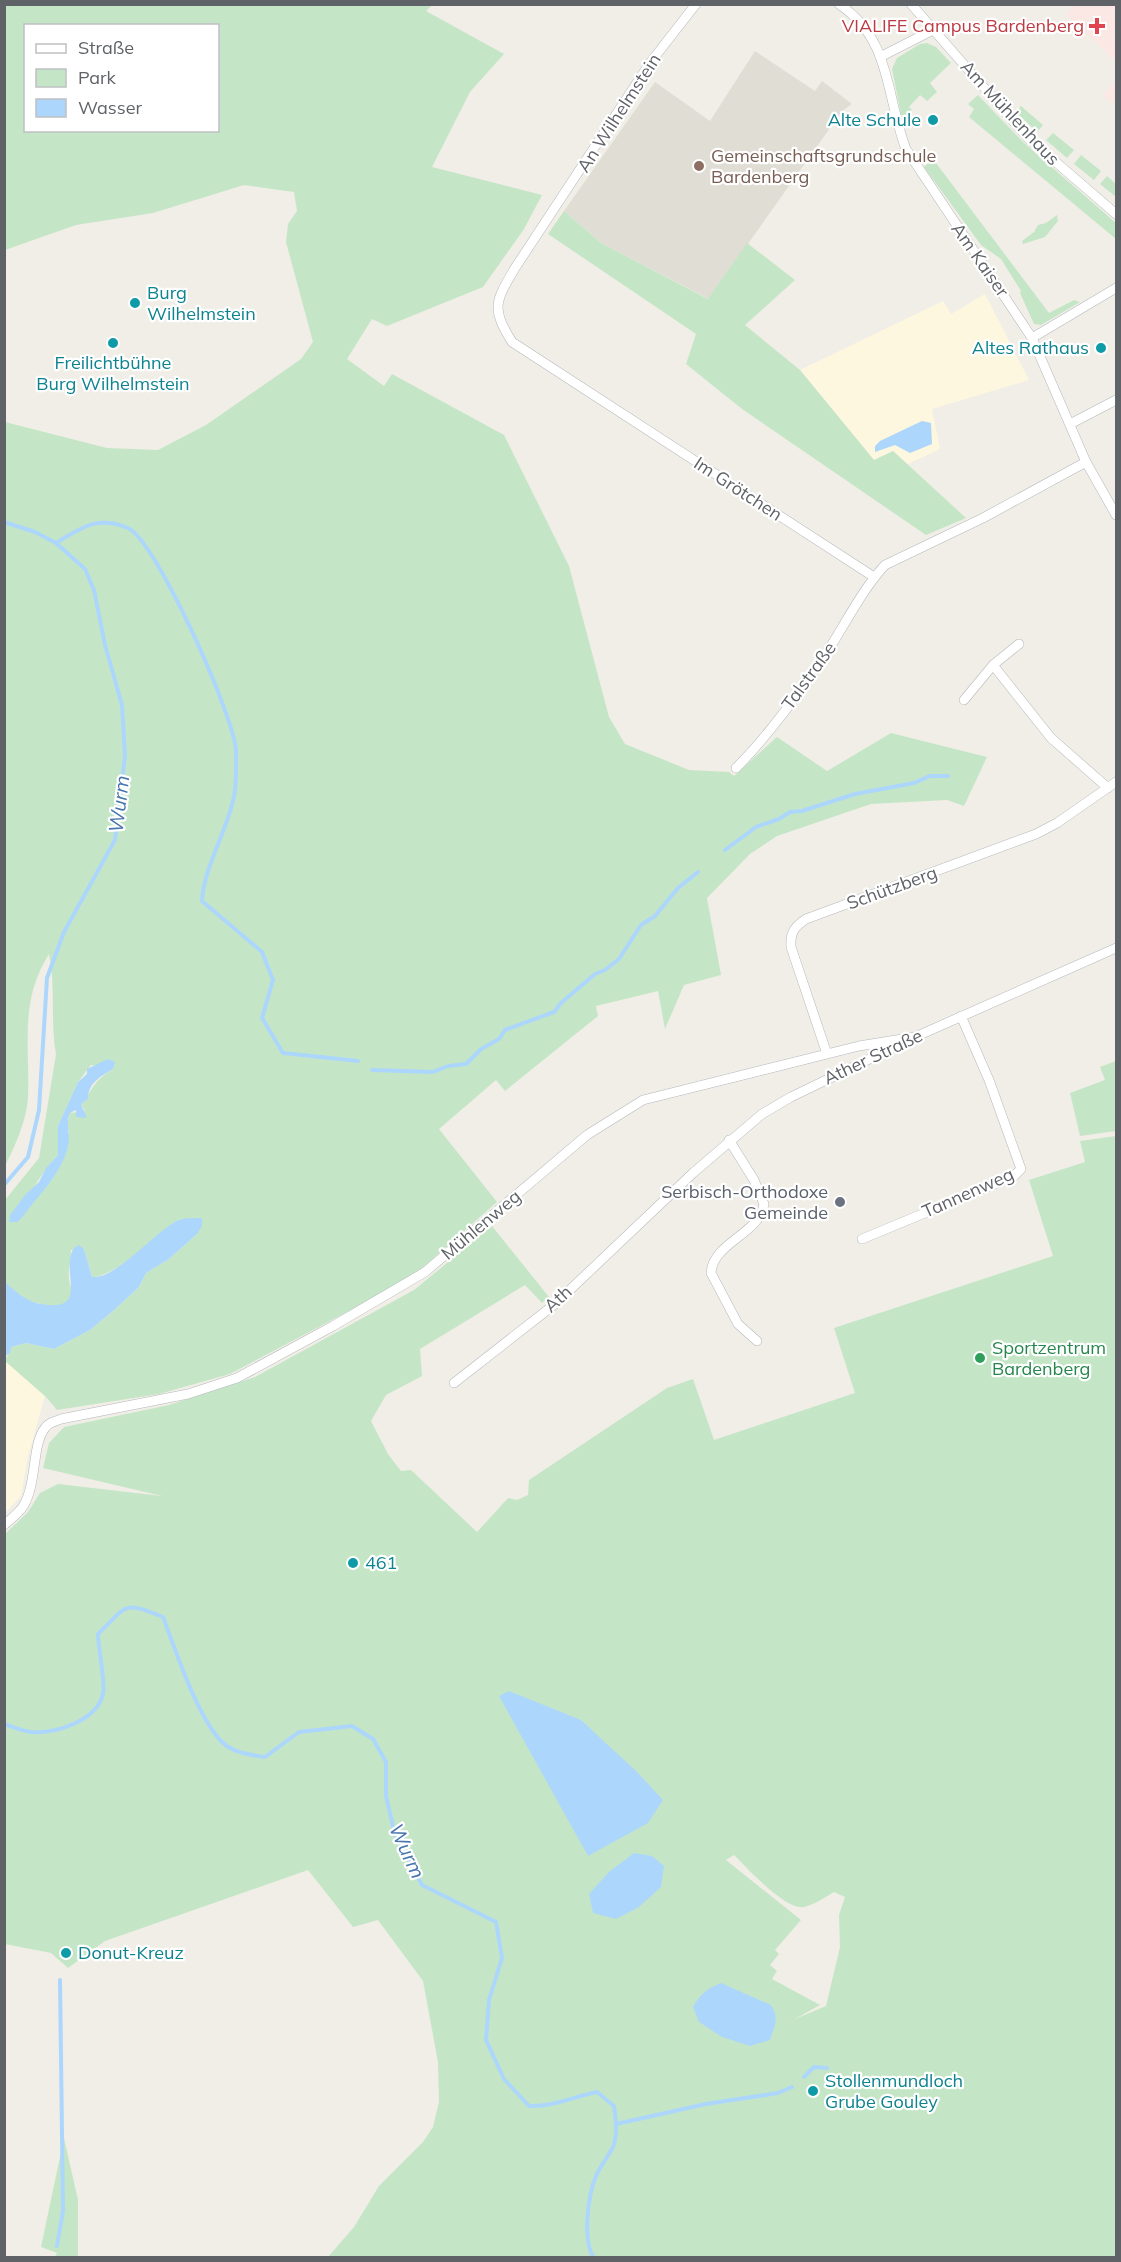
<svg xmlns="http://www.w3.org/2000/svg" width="1121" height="2262" viewBox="0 0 1121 2262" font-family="Mulish,sans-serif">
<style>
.commercial{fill:#fdf7e0}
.education{fill:#e0ddd5}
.medical{fill:#fbe8e5}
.green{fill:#c5e6c6;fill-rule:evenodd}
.water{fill:#acd6fc}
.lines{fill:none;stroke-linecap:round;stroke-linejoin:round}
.stream{stroke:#acd6fc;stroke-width:4}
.minor-casing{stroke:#b4b7bb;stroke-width:10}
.minor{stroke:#fff;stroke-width:9}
.health-dot{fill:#e0444e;stroke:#fff;stroke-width:2}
.culture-dot{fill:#0f9aa8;stroke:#fff;stroke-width:2}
.education-dot{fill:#8d6e63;stroke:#fff;stroke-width:2}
.worship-dot{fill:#6b7280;stroke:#fff;stroke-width:2}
.leisure-dot{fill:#2e9e5b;stroke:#fff;stroke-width:2}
.labels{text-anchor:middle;stroke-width:4.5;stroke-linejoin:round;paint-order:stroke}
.health-label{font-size:18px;fill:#be3a42;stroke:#fff;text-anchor:end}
.street-label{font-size:18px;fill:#5f6267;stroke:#fff}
.culture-label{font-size:18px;fill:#0d838f;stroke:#fff;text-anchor:start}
.education-label{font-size:18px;fill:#785e54;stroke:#fff;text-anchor:start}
.worship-label{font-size:18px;fill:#5b616d;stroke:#fff;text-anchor:end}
.leisure-label{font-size:18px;fill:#27864d;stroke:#fff;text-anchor:start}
.water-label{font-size:20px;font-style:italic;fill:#4876ae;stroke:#fff}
</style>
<rect width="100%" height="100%" fill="#f0eee7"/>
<path class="commercial" d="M 985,294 L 1029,380 L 932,409 L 940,449 L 908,464 L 893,451 L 874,460 L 800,370 L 943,301 L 951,314 Z
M 5,1361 L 45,1396 L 28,1456 L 21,1496 L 5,1513 Z"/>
<path class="education" d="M 755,51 L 815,91 L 822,81 L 852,104 L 842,111 L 709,299 L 601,243 L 564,211 L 655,82 L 710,121 Z"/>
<path class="medical" d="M 1076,4 L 1116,5 L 1116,62 L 1066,14 Z
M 1116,78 L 1116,106 L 1103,96 Z"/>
<path class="green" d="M 4,5 L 432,5 L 426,11 L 504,54 L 470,92 L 432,167 L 542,195 L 524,229 L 483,287 L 387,326 L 372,319 L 347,359 L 384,386 L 392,374 L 504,435 L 569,566 L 609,717 L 625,744 L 689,770 L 729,772 L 734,776 L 777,737 L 827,771 L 891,733 L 987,757 L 964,806 L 947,800 L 871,804 L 777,836 L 750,854 L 707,898 L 721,975 L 684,985 L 665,1029 L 658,991 L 596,1006 L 598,1016 L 505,1091 L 496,1080 L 439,1129 L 497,1202 L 421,1269 L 396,1286 L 230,1374 L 159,1394 L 57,1410 L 46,1397 L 5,1361 L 11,1347 L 26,1343 L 54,1349 L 90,1330 L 113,1311 L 139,1287 L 146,1273 L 169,1259 L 197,1234 L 181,1219 C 163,1233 113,1278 92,1277 L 84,1249 L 71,1250 C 71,1260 68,1269 69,1278 C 69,1284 73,1291 72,1296 C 67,1316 32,1301 22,1298 C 16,1295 9,1287 5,1282 L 5,1200 L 39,1158 L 56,1054 C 50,1021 56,987 49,954 C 19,1002 30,1044 28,1097 C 27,1119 15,1147 5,1166 L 5,422 L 107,448 L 158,450 L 206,425 L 301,359 L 313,342 L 286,242 L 288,224 L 297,211 L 294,192 L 244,185 L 153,213 L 76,225 L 5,250 ZM 26,26 L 218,26 L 218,130 L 26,130 ZM 91,1065 L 113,1069 C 93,1081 95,1087 81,1104 L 85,1111 L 70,1113 L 67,1125 L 69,1132 L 46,1185 L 18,1222 C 28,1196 39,1175 58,1155 L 58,1126 L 78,1082 Z
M 927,43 L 936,47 L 951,63 L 930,83 L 937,92 L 927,101 L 920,95 L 909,107 L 912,110 L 902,119 L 892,69 L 897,58 L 920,44 Z
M 978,95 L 1023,142 L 1116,223 L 1116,239 L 969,117 L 974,109 L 968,104 Z
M 1021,106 L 1043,125 L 1037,132 L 1016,112 Z
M 1053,133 L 1074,150 L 1067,158 L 1046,140 Z
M 1081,155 L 1101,171 L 1094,180 L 1074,164 Z
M 933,159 L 1049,313 L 1074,300 L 1080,302 L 1041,325 L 1034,324 L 1020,293 L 1021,291 L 1001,259 L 981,245 L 924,167 Z
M 1107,176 L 1116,184 L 1116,197 L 1100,184 Z
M 564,211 L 601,243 L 708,299 L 747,243 L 795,280 L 745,325 L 800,370 L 874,460 L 893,451 L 966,518 L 926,535 L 742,409 L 686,364 L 696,334 L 548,234 Z
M 1057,215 L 1058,221 L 1045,237 L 1023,244 L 1022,241 L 1034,232 L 1038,225 L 1046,223 Z
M 1116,1061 L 1116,1131 L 1080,1136 L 1070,1093 L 1105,1080 L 1100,1067 Z
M 1116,1136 L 1116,2257 L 328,2257 L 354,2227 L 379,2186 L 423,2142 L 433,2127 L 439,2102 L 438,2062 L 423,1981 L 378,1920 L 353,1927 L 308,1870 L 105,1941 L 68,1968 L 51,1953 L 5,1944 L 5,1534 L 28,1512 L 40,1493 L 58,1484 L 162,1496 L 43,1468 L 49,1443 L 64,1427 L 169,1405 L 255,1377 L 414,1290 L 492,1226 L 549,1297 L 542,1303 L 525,1285 L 420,1349 L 422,1376 L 386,1395 L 371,1421 L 388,1454 L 401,1471 L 411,1470 L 477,1532 L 508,1498 L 517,1500 L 528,1495 L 529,1480 L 667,1388 L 693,1379 L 714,1440 L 855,1393 L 834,1328 L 1053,1256 L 1029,1180 L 1085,1162 L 1080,1141 ZM 734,1855 C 747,1868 786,1911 804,1907 C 814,1905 825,1897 834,1892 L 845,1897 L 839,1915 L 840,1947 L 826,2006 L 795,2019 L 820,2005 L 772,1979 L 777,1971 L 770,1965 L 779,1954 L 775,1950 L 801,1920 L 726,1860 Z
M 64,2138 L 78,2200 L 78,2257 L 55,2257 L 57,2253 L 41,2247 Z"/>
<path class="water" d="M 922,421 L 931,423 L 932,444 L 910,453 L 895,445 L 875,452 L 875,446 L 880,441 Z
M 108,1059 L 115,1062 L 113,1069 C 101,1076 88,1083 88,1099 L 81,1104 L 87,1118 L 76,1117 L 76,1110 L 70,1113 C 65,1124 71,1134 68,1146 C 63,1171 39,1195 24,1215 L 18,1222 L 9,1222 L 10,1215 L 25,1195 L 39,1182 L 46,1168 L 58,1155 L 58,1126 L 78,1082 L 87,1074 L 87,1069 Z
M 202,1218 L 202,1226 L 197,1234 L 169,1259 L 146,1273 L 139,1287 L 113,1311 L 90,1330 L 54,1349 L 26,1343 L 11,1347 L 10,1353 L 5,1356 L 5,1282 C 20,1296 32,1305 52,1305 C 87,1306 60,1268 74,1248 L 79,1245 L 84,1249 L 92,1277 C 117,1280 160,1225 182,1219 C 188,1218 196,1218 202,1218 Z
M 509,1691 L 581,1720 L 636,1771 L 663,1800 L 648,1823 L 588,1856 L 499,1696 Z
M 634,1853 L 652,1856 L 664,1866 L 661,1887 L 639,1907 L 616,1919 L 593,1913 L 589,1894 L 609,1872 Z
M 721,1983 L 771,2005 C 780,2017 774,2028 770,2040 L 750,2046 L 722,2037 L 699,2022 L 693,2007 C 700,1994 708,1988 721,1983 Z"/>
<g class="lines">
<path class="stream" d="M 4,522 L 35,532 L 56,543 L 85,569 L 94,590 L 105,645 L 122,705 L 125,756 L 115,840 L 64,932 L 47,978 L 39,1110 L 28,1157 L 4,1185
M 56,543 C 81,528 97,515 128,528 C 156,540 235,718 236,751 C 236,766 237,786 233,801 C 225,835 204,867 202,901 L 262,952 L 273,980 L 262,1018 L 283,1053 L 358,1061
M 725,850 L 756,827 L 779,819 L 790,812 L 802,811 L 855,794 L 914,783 L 930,776 L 948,776
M 372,1070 L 433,1072 L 448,1066 L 466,1064 L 481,1049 L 499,1039 L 505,1030 L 554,1012 L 561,1003 L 595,974 L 605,970 L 619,959 L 641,925 L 655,916 L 678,888 L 698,872
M 4,1724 C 13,1727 22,1731 31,1732 C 57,1734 97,1720 103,1694 C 106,1685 98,1647 98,1634 C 127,1607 121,1599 163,1617 C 176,1651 197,1717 222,1742 C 233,1753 251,1755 265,1757 L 299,1732 L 352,1726 L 373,1739 L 386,1762 L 386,1796 L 395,1835 L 422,1885 L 496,1922 L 502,1958 L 489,2000 L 486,2040 L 504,2079 L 529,2106 C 552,2107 573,2097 597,2092 L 614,2106 C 616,2119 618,2135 613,2147 C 608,2157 600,2166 596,2176 C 588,2195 582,2241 594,2258
M 804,2077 L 814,2067 L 827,2068
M 616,2124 L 706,2104 L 778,2093 L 792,2087
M 57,2246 L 63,2211 L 60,1980"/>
<g class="minor-casing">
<path id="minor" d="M 696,4 L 650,63 L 515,268 C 495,302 491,308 512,342 L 874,577
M 839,4 C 892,40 885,94 906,149 L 1032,338 L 1086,462 L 1116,515
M 911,4 L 1028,138 L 1116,214
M 882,56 L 933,30
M 1032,338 L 1116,288
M 1070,424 L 1116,400
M 993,665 L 1051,738 L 1108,788
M 964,700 L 993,665 L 1019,644
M 736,768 C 771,733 801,690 829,649 C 847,621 862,590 885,565 L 983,518 L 1086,462
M 827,1054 L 791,947 C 790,933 794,927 806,919 L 1036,834 L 1057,823 L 1116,782
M 729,1140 L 754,1180 L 764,1204 C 760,1234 713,1242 711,1273 L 738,1324 L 757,1341
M 862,1239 L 1014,1176 L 1021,1169 L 989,1080 L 961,1016
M 454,1383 L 555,1304 L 693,1173 L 762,1114 L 791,1097 L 915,1037 L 1116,948
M 4,1525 C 11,1519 20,1512 24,1505 C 37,1482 32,1444 45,1428 C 48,1423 55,1421 61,1419 L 188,1394 L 237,1378 L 333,1326 L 425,1272 L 587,1135 L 643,1100 L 859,1046 L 915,1037"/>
</g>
<use href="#minor" class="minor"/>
</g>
<path class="health-dot" d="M1094 17h6v6h6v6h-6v6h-6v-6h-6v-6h6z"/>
<g class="culture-dot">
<circle cx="933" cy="120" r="6"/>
<circle cx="135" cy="303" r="6"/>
<circle cx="113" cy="343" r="6"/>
<circle cx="1101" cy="348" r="6"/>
<circle cx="353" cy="1563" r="6"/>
<circle cx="66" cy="1953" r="6"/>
<circle cx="813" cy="2091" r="6"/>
</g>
<circle class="education-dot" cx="699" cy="166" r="6"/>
<circle class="worship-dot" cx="840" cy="1202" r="6"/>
<circle class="leisure-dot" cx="980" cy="1358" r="6"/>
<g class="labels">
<g class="health-label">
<text x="1084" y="32">VIALIFE Campus Bardenberg</text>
</g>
<g class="street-label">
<text transform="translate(619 113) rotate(-57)" y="6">An Wilhelmstein</text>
<text transform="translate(1010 113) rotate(47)" y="6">Am Mühlenhaus</text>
<text transform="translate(980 260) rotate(55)" y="6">Am Kaiser</text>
<text transform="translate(738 489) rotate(33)" y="6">Im Grötchen</text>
<text transform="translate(809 676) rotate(-54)" y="6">Talstraße</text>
<text transform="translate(892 888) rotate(-20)" y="6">Schützberg</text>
<text transform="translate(873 1057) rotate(-25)" y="6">Ather Straße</text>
<text transform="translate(968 1193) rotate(-24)" y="6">Tannenweg</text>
<text transform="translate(481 1225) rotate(-40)" y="6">Mühlenweg</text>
<text transform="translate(558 1299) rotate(-42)" y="6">Ath</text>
</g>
<g class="culture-label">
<text x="921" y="126" text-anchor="end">Alte Schule</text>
<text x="147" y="299">Burg<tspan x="147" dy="21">Wilhelmstein</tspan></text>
<text x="1089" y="354" text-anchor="end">Altes Rathaus</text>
<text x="113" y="369" text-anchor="middle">Freilichtbühne<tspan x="113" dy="21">Burg Wilhelmstein</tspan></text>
<text x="365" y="1569">461</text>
<text x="78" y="1959">Donut-Kreuz</text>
<text x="825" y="2087">Stollenmundloch<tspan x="825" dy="21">Grube Gouley</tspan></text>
</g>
<g class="education-label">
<text x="711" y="162">Gemeinschaftsgrundschule<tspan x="711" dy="21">Bardenberg</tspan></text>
</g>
<g class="worship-label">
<text x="828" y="1198">Serbisch-Orthodoxe<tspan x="828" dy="21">Gemeinde</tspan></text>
</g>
<g class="leisure-label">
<text x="992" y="1354">Sportzentrum<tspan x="992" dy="21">Bardenberg</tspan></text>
</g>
<g class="water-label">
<text transform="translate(119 804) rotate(-83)" y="7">Wurm</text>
<text transform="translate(407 1851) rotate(65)" y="7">Wurm</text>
</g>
</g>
<rect width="1121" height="2262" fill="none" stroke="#5f6267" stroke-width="12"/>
<rect x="24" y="24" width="195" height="108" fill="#ffffff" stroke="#bfc0c2" stroke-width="1.5"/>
<rect x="36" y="44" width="30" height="9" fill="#ffffff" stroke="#bfc0c2" stroke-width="1.5"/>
<text x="78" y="54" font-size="18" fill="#5f6267">Straße</text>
<rect x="36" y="69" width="30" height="18" fill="#c5e6c6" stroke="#bfc0c2" stroke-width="1.5"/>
<text x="78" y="84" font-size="18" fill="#5f6267">Park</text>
<rect x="36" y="99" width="30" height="18" fill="#acd6fc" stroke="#bfc0c2" stroke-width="1.5"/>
<text x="78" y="114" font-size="18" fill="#5f6267">Wasser</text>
</svg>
